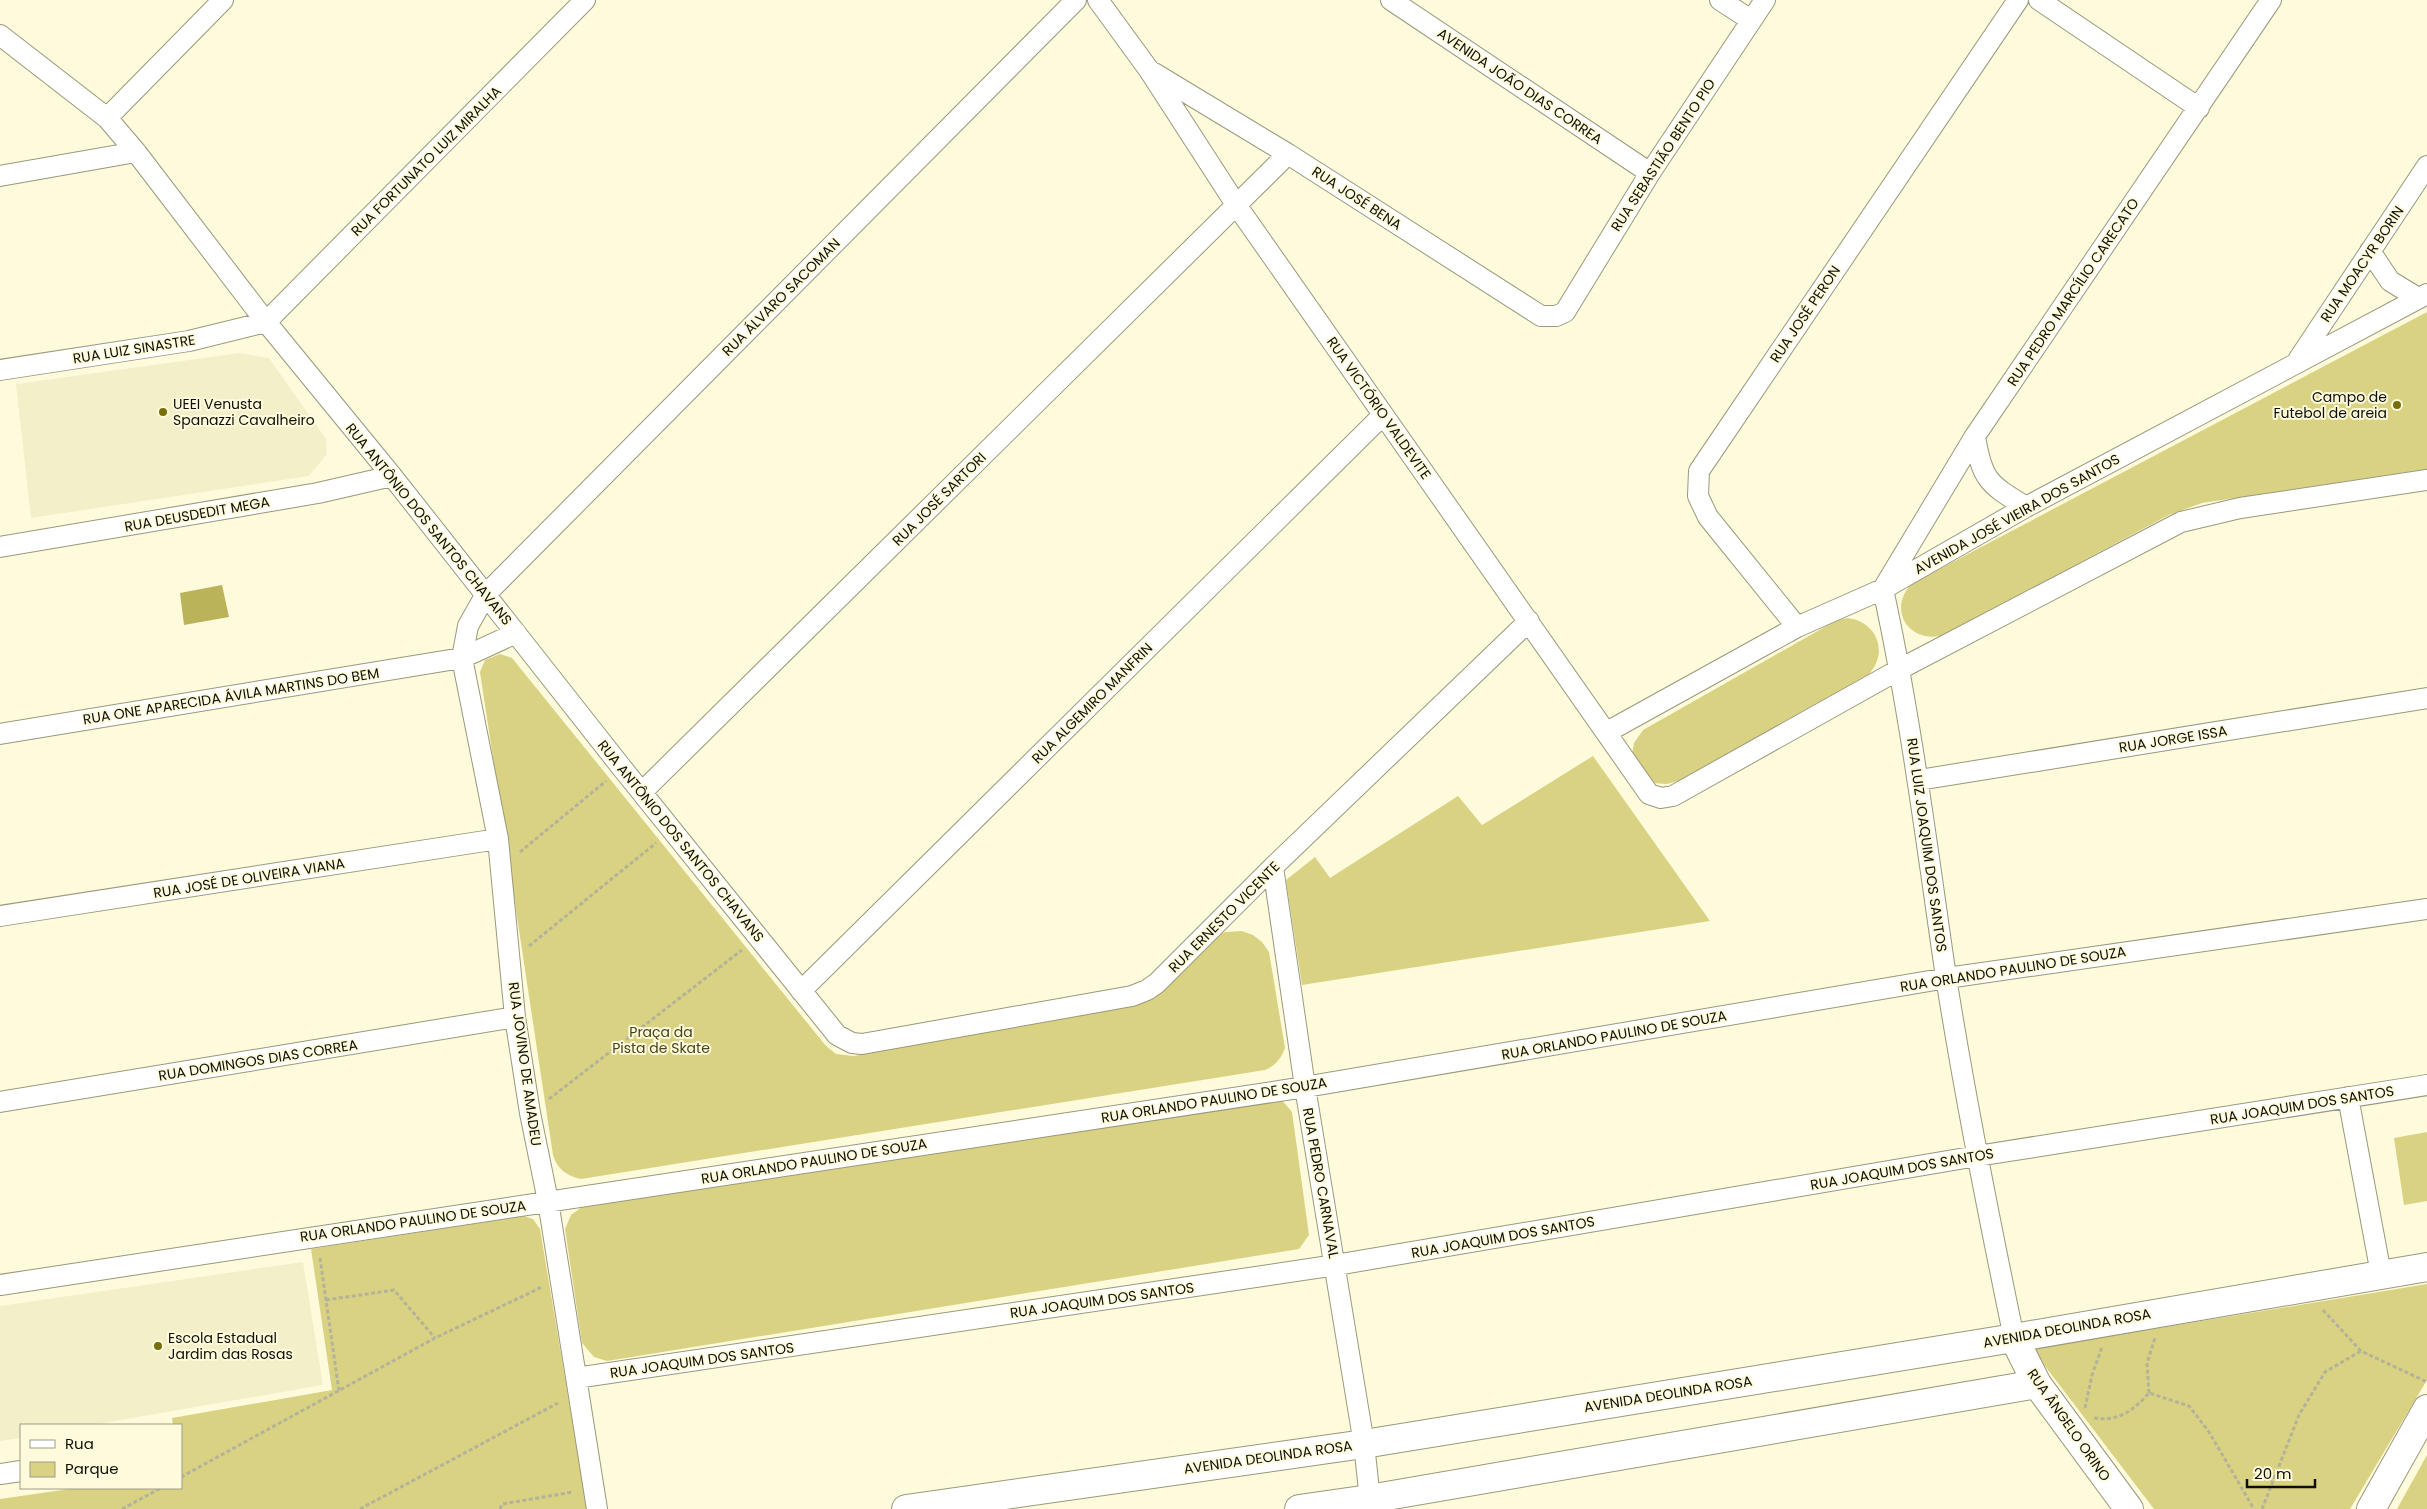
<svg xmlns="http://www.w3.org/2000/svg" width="2427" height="1509" viewBox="0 0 2427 1509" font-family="Poppins,sans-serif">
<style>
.built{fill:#f2efc9}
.green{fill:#dad283}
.water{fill:#bbb35a}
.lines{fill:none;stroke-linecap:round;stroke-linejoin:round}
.street-casing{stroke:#9a987b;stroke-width:22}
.secondary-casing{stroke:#9a987b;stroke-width:30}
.path{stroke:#b4b299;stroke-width:3;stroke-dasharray:4 2.5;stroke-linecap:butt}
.street{stroke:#fff;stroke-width:20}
.secondary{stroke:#fff;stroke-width:28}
.poi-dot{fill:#776e0c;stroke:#fefbdc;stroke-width:2}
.labels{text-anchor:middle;stroke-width:4;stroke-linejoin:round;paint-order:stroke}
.street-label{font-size:14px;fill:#0f0e04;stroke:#fefbdc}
.poi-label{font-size:14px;fill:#0f0e04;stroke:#fefbdc;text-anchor:start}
.park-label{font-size:14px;fill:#46431d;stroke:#fefbdc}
</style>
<rect width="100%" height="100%" fill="#fefbdc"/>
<path class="built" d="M 240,353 L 269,358 L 326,439 L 327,454 L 309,476 L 31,518 L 16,384 Z
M 303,1262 L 323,1385 L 92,1425 L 21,1425 L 21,1438 L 0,1441 L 0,1306 Z"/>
<path class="green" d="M 2427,312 L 2427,469 L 2202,503 L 2169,515 L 1941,636 C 1908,642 1888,610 1911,584 Z
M 1848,618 C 1877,622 1889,652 1869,674 L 1678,781 L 1667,784 L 1652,783 L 1632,754 L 1634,743 L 1643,730 L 1837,620 Z
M 500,654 L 512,658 L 826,1046 L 836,1054 L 854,1056 L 1152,998 L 1220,934 L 1225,932 L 1242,931 L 1253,935 L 1262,942 L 1269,952 L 1285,1048 C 1281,1059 1275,1066 1265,1070 L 581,1179 C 567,1176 557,1169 553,1155 L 480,672 L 485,660 Z
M 1593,756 L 1710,921 L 1302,985 L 1286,880 L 1315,857 L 1330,878 L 1458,796 L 1482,825 Z
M 1281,1099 L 1292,1112 L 1309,1235 L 1299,1249 L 607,1361 L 594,1357 L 582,1343 L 565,1229 L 571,1215 L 583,1206 Z
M 2427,1132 L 2427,1201 L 2404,1205 L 2394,1138 Z
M 524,1216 L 533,1219 L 540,1229 L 587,1509 L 0,1509 L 0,1499 L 76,1488 L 181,1488 L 181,1425 L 173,1425 L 172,1418 L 332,1390 L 311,1249 Z
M 2427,1284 L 2427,1380 L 2350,1509 L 2154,1509 L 2032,1349 Z
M 2427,1455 L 2427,1509 L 2397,1509 Z"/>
<path class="water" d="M 222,585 L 229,617 L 184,625 L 180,593 Z"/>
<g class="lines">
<g class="street-casing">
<path id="street" d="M 1098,0 L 1149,70 L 1237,206 L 1649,794 L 1661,798 L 1673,796 L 1900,669 L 2181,522 L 2240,508 L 2427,480
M 1391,0 L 1650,173
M 1720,0 L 1751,20
M 2039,0 L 2199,108
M 0,35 L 107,118 L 136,152 L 266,322 L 392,476 L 622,768 L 837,1035 L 852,1043 L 862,1044 L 1132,996 L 1147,990 L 1157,983 L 1273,867 L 1529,621
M 1154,73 L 1288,154 L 1541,316 L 1556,316 L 1565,312 L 1650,173 L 1765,0
M 107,118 L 223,0
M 0,176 L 136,152
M 2370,251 L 2390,281 L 2418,298
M 2298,360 L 2427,166
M 0,370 L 189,341 L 266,322 L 585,0
M 1975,436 C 1982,481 1989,484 2026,507
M 0,547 L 318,493 L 392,476
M 1797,627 L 1708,517 L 1698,496 L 1699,471 L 2018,0
M 1607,732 L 1797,627 L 1883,589 L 2026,507 L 2427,294
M 0,734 L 462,658 L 516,633
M 1919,780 L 2427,698
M 642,792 L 1288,154
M 1273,867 L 1305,1087 L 1364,1444 L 1371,1509
M 0,916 L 498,839
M 801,991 L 1383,415
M 2348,1097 L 2381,1274
M 0,1102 L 515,1017
M 0,1285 L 1305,1087 L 1947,978 L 2427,909
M 2014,1338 C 1989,1218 1965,1098 1946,977 C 1927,847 1911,718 1883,589 L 1975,436 L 2271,0
M 576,1378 L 1336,1265 L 1977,1156 L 2427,1085
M 0,1474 L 21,1471
M 597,1509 L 548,1201 L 530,1113 L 515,1017 L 498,839 L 462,658 L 468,626 L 486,594 L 1076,0"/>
</g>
<g class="secondary-casing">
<path id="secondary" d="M 2014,1338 L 2037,1384 L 2129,1509
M 906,1509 L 1364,1444 L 2014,1338 L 2427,1267
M 1299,1509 L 1369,1499 L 2037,1384
M 2371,1509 L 2427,1409"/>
</g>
<path class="path" d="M 520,852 L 606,781
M 529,946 L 656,843
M 549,1099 L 742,950
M 320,1258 L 339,1391
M 326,1300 L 394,1290 L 435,1338
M 2323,1310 L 2361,1351 L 2427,1382
M 2149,1393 L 2147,1363 L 2155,1338
M 2085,1408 L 2092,1375 L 2102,1347
M 2094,1418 C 2118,1422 2133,1411 2149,1393 L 2189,1406 L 2209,1432 L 2254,1509
M 181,1477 L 435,1338 L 542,1287
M 122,1509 L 161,1488
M 360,1509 L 558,1403
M 500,1509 L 502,1504 L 573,1492
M 2262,1509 L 2299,1415 L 2325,1372 L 2361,1351"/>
<use href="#street" class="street"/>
<use href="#secondary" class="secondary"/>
</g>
<g class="poi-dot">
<circle cx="2397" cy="405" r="5"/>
<circle cx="163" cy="412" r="5"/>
<circle cx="158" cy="1346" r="5"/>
</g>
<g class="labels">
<g class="street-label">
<text transform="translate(1520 86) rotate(34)" y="5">AVENIDA JOÃO DIAS CORREA</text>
<text transform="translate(1663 155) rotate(-57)" y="5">RUA SEBASTIÃO BENTO PIO</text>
<text transform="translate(426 161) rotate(-45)" y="5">RUA FORTUNATO LUIZ MIRALHA</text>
<text transform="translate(1357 198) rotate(33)" y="5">RUA JOSÉ BENA</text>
<text transform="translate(2362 264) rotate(-56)" y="5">RUA MOACYR BORIN</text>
<text transform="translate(2073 292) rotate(-56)" y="5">RUA PEDRO MARCÍLIO CARECATO</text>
<text transform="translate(781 297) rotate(-45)" y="5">RUA ÁLVARO SACOMAN</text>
<text transform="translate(1805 314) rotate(-56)" y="5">RUA JOSÉ PERON</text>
<text transform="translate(134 349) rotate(-9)" y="5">RUA LUIZ SINASTRE</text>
<text transform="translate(1379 408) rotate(55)" y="5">RUA VICTÓRIO VALDEVITE</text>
<text transform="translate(939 499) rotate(-45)" y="5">RUA JOSÉ SARTORI</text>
<text transform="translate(197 514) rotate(-10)" y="5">RUA DEUSDEDIT MEGA</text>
<text transform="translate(2017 514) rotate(-29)" y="5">AVENIDA JOSÉ VIEIRA DOS SANTOS</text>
<text transform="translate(429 524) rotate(51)" y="5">RUA ANTÔNIO DOS SANTOS CHAVANS</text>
<text transform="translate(231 696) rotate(-9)" y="5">RUA ONE APARECIDA ÁVILA MARTINS DO BEM</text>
<text transform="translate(1092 703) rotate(-45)" y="5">RUA ALGEMIRO MANFRIN</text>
<text transform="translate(2173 739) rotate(-9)" y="5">RUA JORGE ISSA</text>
<text transform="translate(681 841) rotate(51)" y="5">RUA ANTÔNIO DOS SANTOS CHAVANS</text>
<text transform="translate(1927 845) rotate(82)" y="5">RUA LUIZ JOAQUIM DOS SANTOS</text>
<text transform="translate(249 878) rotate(-9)" y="5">RUA JOSÉ DE OLIVEIRA VIANA</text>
<text transform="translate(1224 917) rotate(-45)" y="5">RUA ERNESTO VICENTE</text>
<text transform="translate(2013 969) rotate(-9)" y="5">RUA ORLANDO PAULINO DE SOUZA</text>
<text transform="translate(1614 1035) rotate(-10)" y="5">RUA ORLANDO PAULINO DE SOUZA</text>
<text transform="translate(258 1060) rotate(-9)" y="5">RUA DOMINGOS DIAS CORREA</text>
<text transform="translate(525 1064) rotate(82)" y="5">RUA JOVINO DE AMADEU</text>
<text transform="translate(1214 1100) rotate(-9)" y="5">RUA ORLANDO PAULINO DE SOUZA</text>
<text transform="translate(2302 1105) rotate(-9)" y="5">RUA JOAQUIM DOS SANTOS</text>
<text transform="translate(814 1161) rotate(-9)" y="5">RUA ORLANDO PAULINO DE SOUZA</text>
<text transform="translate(1902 1169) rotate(-10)" y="5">RUA JOAQUIM DOS SANTOS</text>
<text transform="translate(1321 1183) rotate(80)" y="5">RUA PEDRO CARNAVAL</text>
<text transform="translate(413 1221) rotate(-8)" y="5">RUA ORLANDO PAULINO DE SOUZA</text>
<text transform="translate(1503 1237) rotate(-10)" y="5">RUA JOAQUIM DOS SANTOS</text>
<text transform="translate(1102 1300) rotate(-8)" y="5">RUA JOAQUIM DOS SANTOS</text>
<text transform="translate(2067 1328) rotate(-10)" y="5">AVENIDA DEOLINDA ROSA</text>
<text transform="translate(702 1360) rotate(-8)" y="5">RUA JOAQUIM DOS SANTOS</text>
<text transform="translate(1668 1394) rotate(-9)" y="5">AVENIDA DEOLINDA ROSA</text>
<text transform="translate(2069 1425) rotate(55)" y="5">RUA ÂNGELO ORINO</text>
<text transform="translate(1268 1457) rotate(-8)" y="5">AVENIDA DEOLINDA ROSA</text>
</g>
<g class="poi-label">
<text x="2387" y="402" text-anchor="end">Campo de<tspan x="2387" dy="16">Futebol de areia</tspan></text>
<text x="173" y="409">UEEI Venusta<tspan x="173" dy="16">Spanazzi Cavalheiro</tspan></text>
<text x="168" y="1343">Escola Estadual<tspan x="168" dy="16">Jardim das Rosas</tspan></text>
</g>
<g class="park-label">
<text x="661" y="1037">Praça da<tspan x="661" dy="16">Pista de Skate</tspan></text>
</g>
</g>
<rect x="20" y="1424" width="162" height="65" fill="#fefbdc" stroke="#9e9c86"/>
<rect x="30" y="1440" width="25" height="8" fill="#ffffff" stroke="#9e9c86"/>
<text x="65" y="1449" font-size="15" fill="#0f0e04">Rua</text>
<rect x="30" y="1462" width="25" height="15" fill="#dad283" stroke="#9e9c86"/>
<text x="65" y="1474" font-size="15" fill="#0f0e04">Parque</text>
<path d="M2247 1479v8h68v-8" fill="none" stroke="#0f0e04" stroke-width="2.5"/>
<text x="2254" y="1479" font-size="15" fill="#0f0e04" stroke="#fefbdc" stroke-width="4" paint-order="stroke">20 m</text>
</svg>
